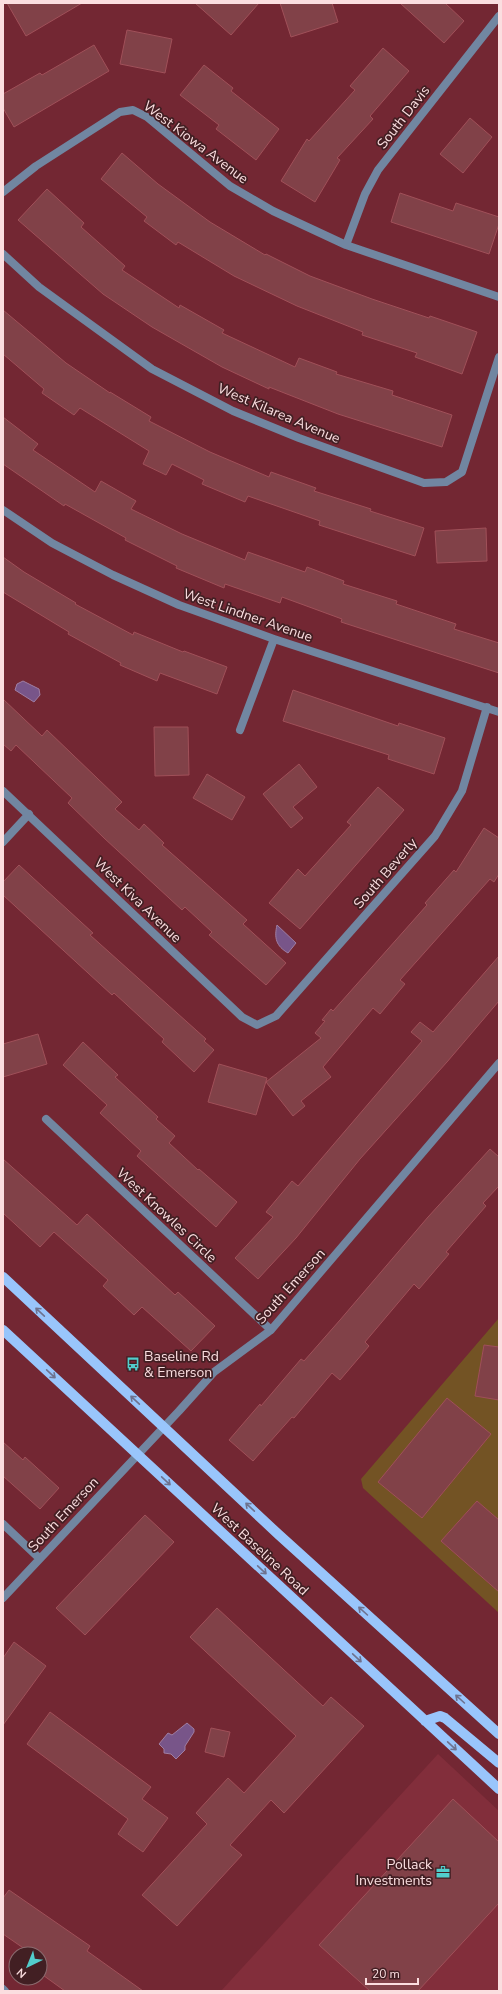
<svg xmlns="http://www.w3.org/2000/svg" width="502" height="1994" viewBox="0 0 502 1994" font-family="'Nunito Sans',sans-serif">
<style>
.built{fill:#822e3b}
.green{fill:#735324;fill-rule:evenodd}
.water{fill:#785589;stroke:#9f7ea3}
.building{fill:#814148;stroke:#a05059}
.lines{fill:none;stroke-linecap:round;stroke-linejoin:round}
.street{stroke:#7186a1;stroke-width:8}
.primary{stroke:#99c5fb;stroke-width:10}
.oneway{stroke:#6e728f}
.labels{text-anchor:middle;stroke-width:3.5;stroke-linejoin:round;paint-order:stroke}
.street-label{font-size:14px;fill:#fbdee0;stroke:#421f23}
.poi-label{font-size:14px;fill:#fbdee0;stroke:#421f23;text-anchor:start}
</style>
<rect width="100%" height="100%" fill="#732733"/>
<path class="built" d="M 438,1754 L 499,1811 L 499,1991 L 221,1991 Z"/>
<path class="green" d="M 499,1318 L 499,1347 L 484,1345 L 475,1396 L 499,1400 L 499,1520 L 477,1501 L 441,1541 L 494,1588 L 499,1583 L 499,1613 L 363,1488 L 361,1479 ZM 491,1434 L 422,1518 L 379,1482 Z"/>
<path class="water" d="M 23,681 L 39,689 L 40,695 L 34,702 L 15,690 L 17,684 Z
M 277,925 L 296,943 L 288,953 C 276,946 274,938 277,925 Z
M 187,1723 L 194,1729 L 194,1732 L 185,1746 L 185,1750 L 176,1759 L 171,1754 L 164,1753 L 164,1749 L 159,1744 L 168,1733 L 172,1735 Z"/>
<path class="building" d="M 7,3 L 82,3 L 26,36 Z
M 195,3 L 259,3 L 231,35 Z
M 280,3 L 332,3 L 338,22 L 291,37 Z
M 400,3 L 445,3 L 464,21 L 444,43 Z
M 127,30 L 172,39 L 165,73 L 120,64 Z
M 94,45 L 109,71 L 14,127 L 3,108 L 3,94 L 40,73 L 42,75 Z
M 383,48 L 409,71 L 370,116 L 373,119 L 337,158 L 340,160 L 315,202 L 281,181 L 307,139 L 309,141 L 355,90 L 350,86 Z
M 204,65 L 233,88 L 231,91 L 279,129 L 256,160 L 216,129 L 219,125 L 180,95 Z
M 470,118 L 492,137 L 463,173 L 440,154 Z
M 122,153 L 158,184 L 210,222 L 265,255 L 266,254 L 310,276 L 372,299 L 429,318 L 430,316 L 477,332 L 462,374 L 415,357 L 417,353 L 362,335 L 363,332 L 297,306 L 234,276 L 178,242 L 176,245 L 144,221 L 147,217 L 101,179 Z
M 47,189 L 84,223 L 81,227 L 125,266 L 122,270 L 179,308 L 180,305 L 224,330 L 222,333 L 295,367 L 299,358 L 337,372 L 336,374 L 393,391 L 392,395 L 452,415 L 442,447 L 338,414 L 269,387 L 269,389 L 222,367 L 152,327 L 103,294 L 18,220 Z
M 400,193 L 453,211 L 456,203 L 499,217 L 499,224 L 489,254 L 391,222 Z
M 3,310 L 66,363 L 110,393 L 110,392 L 151,417 L 149,421 L 210,452 L 269,477 L 271,472 L 316,488 L 314,491 L 371,509 L 370,511 L 424,528 L 415,556 L 319,525 L 320,521 L 248,496 L 245,502 L 202,484 L 204,480 L 172,464 L 166,475 L 143,464 L 149,451 L 80,408 L 74,415 L 42,393 L 44,389 L 3,354 Z
M 3,417 L 38,444 L 33,450 L 95,492 L 101,481 L 136,501 L 131,509 L 182,534 L 245,560 L 248,552 L 305,572 L 307,567 L 344,581 L 343,584 L 397,601 L 396,604 L 456,624 L 454,629 L 499,643 L 499,673 L 341,622 L 342,619 L 282,597 L 280,603 L 225,584 L 224,588 L 176,568 L 177,566 L 125,540 L 126,538 L 65,504 L 64,506 L 3,464 Z
M 486,528 L 487,561 L 437,563 L 435,531 Z
M 3,557 L 24,572 L 76,603 L 75,604 L 133,635 L 134,632 L 183,652 L 184,651 L 227,667 L 217,694 L 160,673 L 157,681 L 120,665 L 121,663 L 68,634 L 69,632 L 3,592 Z
M 293,690 L 398,726 L 399,723 L 445,738 L 434,774 L 388,759 L 389,755 L 283,721 Z
M 3,699 L 42,736 L 47,730 L 122,802 L 115,809 L 139,830 L 144,824 L 164,843 L 162,845 L 247,920 L 243,924 L 286,963 L 266,985 L 209,935 L 212,932 L 185,907 L 182,910 L 104,838 L 68,803 L 72,798 L 16,745 L 11,751 L 3,744 Z
M 154,727 L 188,727 L 189,775 L 155,776 Z
M 299,764 L 317,787 L 293,807 L 303,818 L 291,828 L 263,794 Z
M 207,774 L 245,797 L 232,820 L 193,798 Z
M 378,787 L 404,810 L 300,929 L 269,903 L 298,869 L 305,876 L 351,825 L 347,822 Z
M 484,828 L 499,838 L 499,874 L 494,882 L 490,879 L 400,980 L 405,984 L 380,1014 L 373,1008 L 323,1067 L 331,1077 L 301,1101 L 305,1106 L 293,1116 L 266,1082 L 321,1038 L 315,1033 L 325,1021 L 322,1020 L 331,1009 L 333,1011 L 427,905 L 425,903 L 454,870 L 456,872 Z
M 19,865 L 93,933 L 90,935 L 206,1039 L 204,1041 L 214,1050 L 194,1072 L 162,1042 L 164,1039 L 114,993 L 112,995 L 3,895 L 3,882 Z
M 499,956 L 499,1001 L 447,1062 L 360,1159 L 296,1238 L 258,1279 L 235,1258 L 273,1217 L 266,1212 L 292,1181 L 298,1186 L 422,1041 L 411,1032 L 420,1022 L 433,1032 Z
M 38,1034 L 47,1064 L 3,1077 L 3,1044 Z
M 83,1042 L 118,1075 L 115,1077 L 158,1117 L 156,1119 L 175,1136 L 169,1143 L 198,1170 L 199,1169 L 237,1202 L 216,1227 L 137,1156 L 141,1151 L 100,1113 L 107,1105 L 63,1065 Z
M 219,1064 L 267,1078 L 256,1115 L 208,1102 Z
M 490,1149 L 499,1157 L 499,1186 L 483,1203 L 486,1206 L 446,1252 L 449,1254 L 419,1289 L 414,1284 L 365,1342 L 369,1346 L 340,1380 L 332,1373 L 294,1418 L 292,1417 L 253,1461 L 229,1440 L 260,1404 L 261,1406 L 301,1359 L 304,1361 L 340,1320 L 428,1217 Z
M 3,1159 L 77,1225 L 87,1214 L 175,1295 L 178,1292 L 215,1326 L 191,1351 L 142,1307 L 134,1315 L 103,1286 L 108,1280 L 54,1232 L 40,1247 L 3,1213 Z
M 484,1345 L 499,1347 L 499,1400 L 475,1396 Z
M 447,1398 L 491,1434 L 422,1518 L 378,1482 Z
M 3,1442 L 23,1460 L 25,1457 L 59,1488 L 40,1509 L 3,1476 Z
M 477,1501 L 499,1520 L 499,1592 L 441,1541 Z
M 145,1515 L 174,1542 L 85,1635 L 56,1608 Z
M 217,1608 L 323,1706 L 331,1697 L 364,1726 L 284,1813 L 271,1800 L 230,1845 L 242,1855 L 177,1926 L 142,1895 L 207,1824 L 196,1813 L 228,1778 L 244,1793 L 296,1736 L 190,1637 Z
M 14,1642 L 46,1666 L 3,1725 L 3,1658 Z
M 50,1712 L 151,1787 L 142,1799 L 168,1818 L 143,1852 L 118,1834 L 128,1819 L 27,1744 Z
M 211,1728 L 230,1732 L 224,1757 L 205,1752 Z
M 453,1799 L 499,1842 L 499,1903 L 418,1991 L 370,1991 L 319,1945 Z
M 9,1890 L 90,1946 L 87,1951 L 143,1991 L 65,1991 L 40,1973 L 46,1964 L 40,1960 L 40,1954 L 32,1954 L 3,1934 L 3,1898 Z"/>
<g class="lines">
<path class="street" d="M 3,192 L 36,166 L 120,112 L 133,110 L 147,117 L 230,186 L 273,211 L 346,245 L 499,297
M 346,245 L 365,194 L 378,170 L 499,16
M 3,254 L 39,287 L 152,369 L 233,411 L 299,438 L 424,483 L 446,482 L 462,472 L 499,357
M 3,510 L 52,543 L 113,575 L 179,605 L 274,639 L 499,712
M 240,730 L 274,639
M 3,791 L 242,1017 L 257,1025 L 276,1016 L 435,836 L 462,791 L 487,707
M 3,842 L 29,814
M 46,1119 L 271,1330
M 3,1524 L 39,1558
M 3,1598 L 179,1411 L 214,1372 L 271,1330 L 499,1063
M 3,1989 L 5,1991"/>
<path class="primary" d="M 3,1277 L 278,1534 L 499,1734
M 3,1330 L 499,1789
M 425,1721 L 440,1716 L 445,1718 L 499,1763"/>
</g>
<defs><path id="oneway-shaft" d="M-6 0H5M1.5-3L5.5 0L1.5 3" fill="none" stroke-width="1.6" stroke-linecap="round" stroke-linejoin="round"/></defs>
<g class="oneway">
<use href="#oneway-shaft" transform="translate(40 1312) rotate(-137)"/>
<use href="#oneway-shaft" transform="translate(51 1374) rotate(43)"/>
<use href="#oneway-shaft" transform="translate(135 1400) rotate(-137)"/>
<use href="#oneway-shaft" transform="translate(166 1481) rotate(43)"/>
<use href="#oneway-shaft" transform="translate(250 1507) rotate(-137)"/>
<use href="#oneway-shaft" transform="translate(262 1570) rotate(43)"/>
<use href="#oneway-shaft" transform="translate(363 1611) rotate(-138)"/>
<use href="#oneway-shaft" transform="translate(357 1658) rotate(43)"/>
<use href="#oneway-shaft" transform="translate(460 1699) rotate(-138)"/>
<use href="#oneway-shaft" transform="translate(452 1746) rotate(43)"/>
</g>
<defs>
<g id="bus-bare" transform="scale(1.08)"><path d="M-5-6H5V4H4V6H2V4H-2V6H-4V4H-5ZM-3.5-4V0h7V-4ZM-3.5 1.2v1.5H-2V1.2ZM2 1.2v1.5H3.5V1.2Z" fill="#52cdcc" stroke="#421f23" stroke-width="2.5" paint-order="stroke"/></g>
<g id="office-bare" transform="scale(1.08)"><path d="M-6-3h4V-5.5h4V-3h4V5H-6ZM-1-4.5V-3h2v-1.5ZM-6 0V1H6V0Z" fill="#52cdcc" stroke="#421f23" stroke-width="2.5" paint-order="stroke"/></g>
</defs>
<g fill-rule="evenodd">
<use href="#bus-bare" x="133" y="1364"/>
<use href="#office-bare" x="443" y="1872"/>
</g>
<g class="labels">
<g class="street-label">
<text transform="translate(403 117) rotate(-52)" y="5">South Davis</text>
<text transform="translate(196 142) rotate(37)" y="5">West Kiowa Avenue</text>
<text transform="translate(279 413) rotate(23)" y="5">West Kilarea Avenue</text>
<text transform="translate(248 615) rotate(19)" y="5">West Lindner Avenue</text>
<text transform="translate(385 873) rotate(-49)" y="5">South Beverly</text>
<text transform="translate(138 900) rotate(44)" y="5">West Kiva Avenue</text>
<text transform="translate(167 1215) rotate(43)" y="5">West Knowles Circle</text>
<text transform="translate(290 1286) rotate(-48)" y="5">South Emerson</text>
<text transform="translate(63 1514) rotate(-47)" y="5">South Emerson</text>
<text transform="translate(260 1549) rotate(43)" y="5">West Baseline Road</text>
</g>
<g class="poi-label">
<text x="144" y="1361">Baseline Rd<tspan x="144" dy="16">&amp; Emerson</tspan></text>
<text x="432" y="1869" text-anchor="end">Pollack<tspan x="432" dy="16">Investments</tspan></text>
</g>
</g>
<rect width="502" height="1994" fill="none" stroke="#fbdee0" stroke-width="8"/>
<g transform="translate(28 1966) rotate(223)"><circle r="19" fill="#421f23" stroke="#8c6b6f"/>
<path d="M0-3L7 15L0 10L-7 15Z" fill="#52cdcc"/>
<text y="-6" font-size="11" font-weight="bold" text-anchor="middle" fill="#fbdee0">N</text>
</g>
<path d="M366 1978v6h52v-6" fill="none" stroke="#fbdee0" stroke-width="2"/>
<text x="372" y="1978" font-size="12" fill="#fbdee0" stroke="#421f23" stroke-width="3" paint-order="stroke">20 m</text>
</svg>
